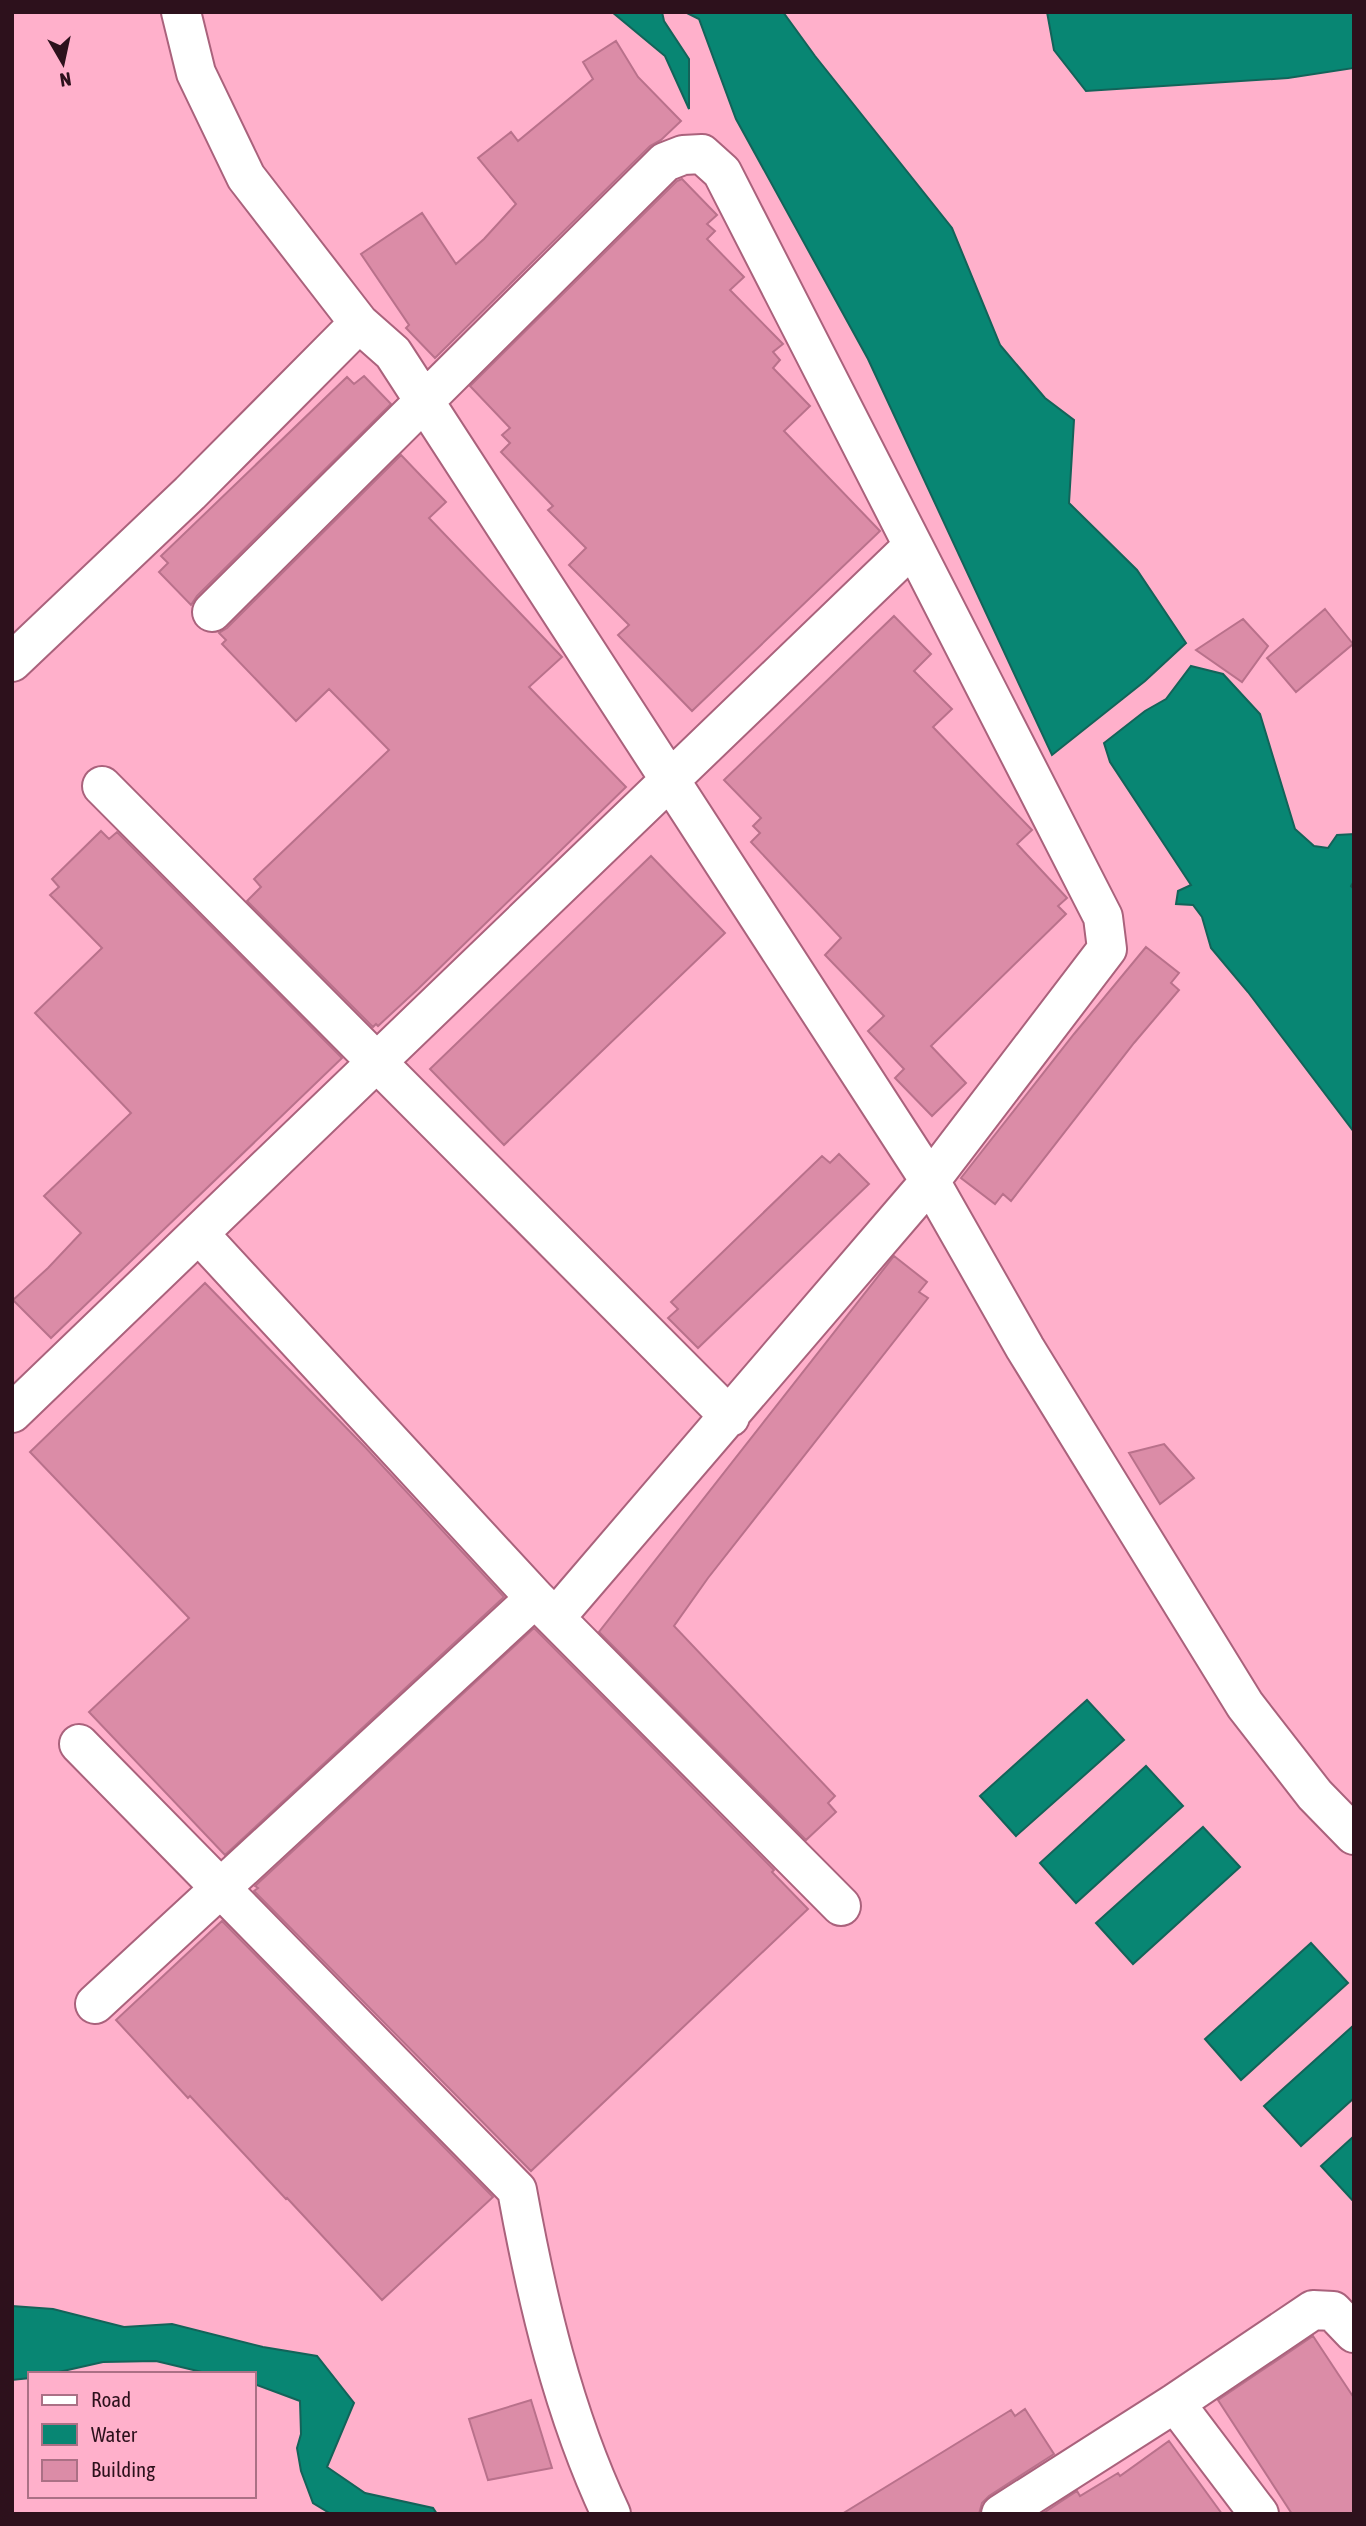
<svg xmlns="http://www.w3.org/2000/svg" width="1366" height="2526" viewBox="0 0 1366 2526" font-family="'Asap Condensed',sans-serif">
<style>
.water{fill:#088673;stroke:#136359;stroke-width:2}
.building{fill:#db8ca7;stroke:#b9718b;stroke-width:2}
.lines{fill:none;stroke-linecap:round;stroke-linejoin:round}
.minor-casing{stroke:#aa627c;stroke-width:42}
.minor{stroke:#fff;stroke-width:38}
</style>
<rect width="100%" height="100%" fill="#ffb0cb"/>
<path class="water" d="M 612,12 L 662,12 L 664,21 L 689,59 L 689,109 L 665,56 Z
M 685,12 L 783,12 L 815,56 L 952,228 L 1000,345 L 1045,398 L 1074,420 L 1069,503 L 1137,570 L 1186,643 L 1145,681 L 1052,755 L 868,359 L 736,119 L 699,19 Z
M 1047,12 L 1354,12 L 1354,68 L 1288,78 L 1086,91 L 1054,50 Z
M 1191,666 L 1223,674 L 1260,714 L 1295,829 L 1314,846 L 1328,848 L 1337,835 L 1354,834 L 1354,881 L 1351,886 L 1354,889 L 1354,1132 L 1248,992 L 1211,948 L 1202,917 L 1193,905 L 1176,904 L 1178,891 L 1191,885 L 1110,762 L 1104,743 L 1145,711 L 1166,699 Z
M 1087,1700 L 1124,1740 L 1016,1836 L 980,1796 Z
M 1146,1766 L 1183,1806 L 1076,1903 L 1040,1863 Z
M 1203,1827 L 1240,1867 L 1133,1964 L 1096,1923 Z
M 1311,1943 L 1348,1983 L 1241,2080 L 1205,2039 Z
M 1354,2025 L 1354,2098 L 1301,2146 L 1264,2106 Z
M 1354,2136 L 1354,2202 L 1321,2166 Z
M 12,2306 L 53,2309 L 124,2327 L 172,2324 L 263,2347 L 317,2356 L 354,2403 L 327,2467 L 365,2493 L 433,2508 L 437,2514 L 331,2514 L 313,2503 L 301,2471 L 297,2448 L 301,2434 L 300,2401 L 254,2384 L 254,2374 L 210,2374 L 156,2361 L 103,2362 L 50,2374 L 30,2374 L 30,2378 L 12,2380 Z"/>
<path class="building" d="M 616,41 L 638,77 L 681,121 L 661,140 L 650,146 L 435,358 L 406,328 L 409,325 L 361,254 L 422,213 L 456,264 L 484,239 L 516,204 L 478,158 L 511,132 L 518,141 L 593,79 L 583,62 Z
M 682,179 L 717,215 L 707,224 L 715,231 L 707,239 L 744,277 L 730,290 L 783,344 L 773,352 L 780,360 L 773,368 L 810,406 L 784,431 L 880,531 L 692,711 L 618,635 L 629,625 L 569,565 L 586,548 L 548,510 L 553,506 L 501,452 L 510,443 L 502,435 L 510,428 L 470,386 L 677,181 Z
M 364,376 L 391,404 L 197,596 L 191,605 L 159,572 L 168,563 L 161,556 L 347,377 L 354,384 Z
M 401,455 L 446,502 L 429,518 L 562,657 L 529,687 L 626,787 L 418,989 L 378,1026 L 376,1024 L 373,1027 L 247,901 L 261,887 L 254,879 L 389,750 L 329,689 L 296,721 L 222,644 L 226,640 L 219,633 L 227,628 Z
M 1325,609 L 1353,644 L 1296,692 L 1267,658 Z
M 894,616 L 931,654 L 914,671 L 952,709 L 933,727 L 1032,830 L 1017,844 L 1067,898 L 1058,906 L 1066,914 L 931,1046 L 966,1083 L 932,1116 L 895,1078 L 904,1069 L 868,1031 L 884,1016 L 825,955 L 841,938 L 751,842 L 760,833 L 753,826 L 761,818 L 724,780 Z
M 1243,619 L 1268,646 L 1242,682 L 1196,650 Z
M 101,831 L 109,839 L 117,832 L 342,1058 L 51,1338 L 13,1300 L 48,1268 L 81,1233 L 44,1196 L 131,1113 L 35,1013 L 102,948 L 50,895 L 59,887 L 52,879 Z
M 651,856 L 725,933 L 504,1145 L 430,1069 Z
M 1146,947 L 1179,973 L 1171,983 L 1179,990 L 1134,1043 L 1011,1201 L 1003,1194 L 995,1204 L 961,1178 L 1074,1034 Z
M 839,1154 L 869,1184 L 698,1348 L 668,1318 L 678,1309 L 671,1302 L 822,1156 L 830,1163 Z
M 894,1256 L 927,1282 L 919,1292 L 928,1298 L 708,1578 L 674,1626 L 835,1796 L 828,1803 L 836,1812 L 806,1840 L 599,1632 Z
M 205,1283 L 365,1447 L 504,1597 L 225,1855 L 89,1712 L 189,1618 L 30,1452 Z
M 1164,1444 L 1194,1478 L 1160,1504 L 1129,1453 Z
M 534,1628 L 774,1870 L 772,1872 L 808,1909 L 531,2171 L 254,1891 L 258,1888 L 255,1886 Z
M 222,1921 L 493,2197 L 382,2300 L 287,2198 L 286,2199 L 190,2096 L 188,2098 L 116,2020 Z
M 1313,2336 L 1354,2398 L 1354,2514 L 1292,2514 L 1218,2400 Z
M 531,2400 L 552,2468 L 488,2480 L 469,2419 Z
M 1025,2409 L 1054,2454 L 989,2496 L 982,2503 L 979,2514 L 842,2514 L 1011,2410 L 1015,2416 Z
M 1169,2441 L 1222,2514 L 1042,2514 L 1077,2491 L 1080,2496 L 1118,2473 L 1120,2476 Z"/>
<g class="lines">
<g class="minor-casing">
<path id="minor" d="M 181,12 L 196,73 L 246,177 L 359,323 L 393,353 L 930,1181 L 1025,1348 L 1245,1705 L 1315,1795 L 1354,1835
M 212,612 L 665,162 L 683,155 L 702,154 L 722,172 L 1103,917 L 1107,949 L 930,1181 L 555,1618
M 12,662 L 190,493 L 359,323
M 102,786 L 730,1417
M 199,1234 L 535,1598 L 841,1906
M 12,1413 L 913,546
M 79,1744 L 517,2190 C 537,2300 563,2412 611,2514
M 95,2004 L 535,1598
M 1175,2403 L 1259,2514
M 1001,2514 L 1175,2403 L 1313,2310 L 1333,2311 L 1354,2333"/>
</g>
<use href="#minor" class="minor"/>
</g>
<rect width="1366" height="2526" fill="none" stroke="#2d111c" stroke-width="28"/>
<rect x="28" y="2372" width="228" height="126" fill="#ffb0cb" stroke="#ab7085" stroke-width="2"/>
<rect x="42" y="2395" width="35" height="10" fill="#ffffff" stroke="#ab7085" stroke-width="2"/>
<text x="91" y="2407" font-size="21" fill="#2d111c">Road</text>
<rect x="42" y="2424" width="35" height="21" fill="#088673" stroke="#ab7085" stroke-width="2"/>
<text x="91" y="2442" font-size="21" fill="#2d111c">Water</text>
<rect x="42" y="2460" width="35" height="21" fill="#db8ca7" stroke="#ab7085" stroke-width="2"/>
<text x="91" y="2477" font-size="21" fill="#2d111c">Building</text>
<g transform="translate(63 63) rotate(171)" stroke="#ffb0cb" stroke-width="5" paint-order="stroke">
<path d="M0-5L12 26L0 18L-12 26Z" fill="#2d111c"/>
<text y="-10" font-size="19" font-weight="bold" text-anchor="middle" fill="#2d111c">N</text>
</g>
</svg>
